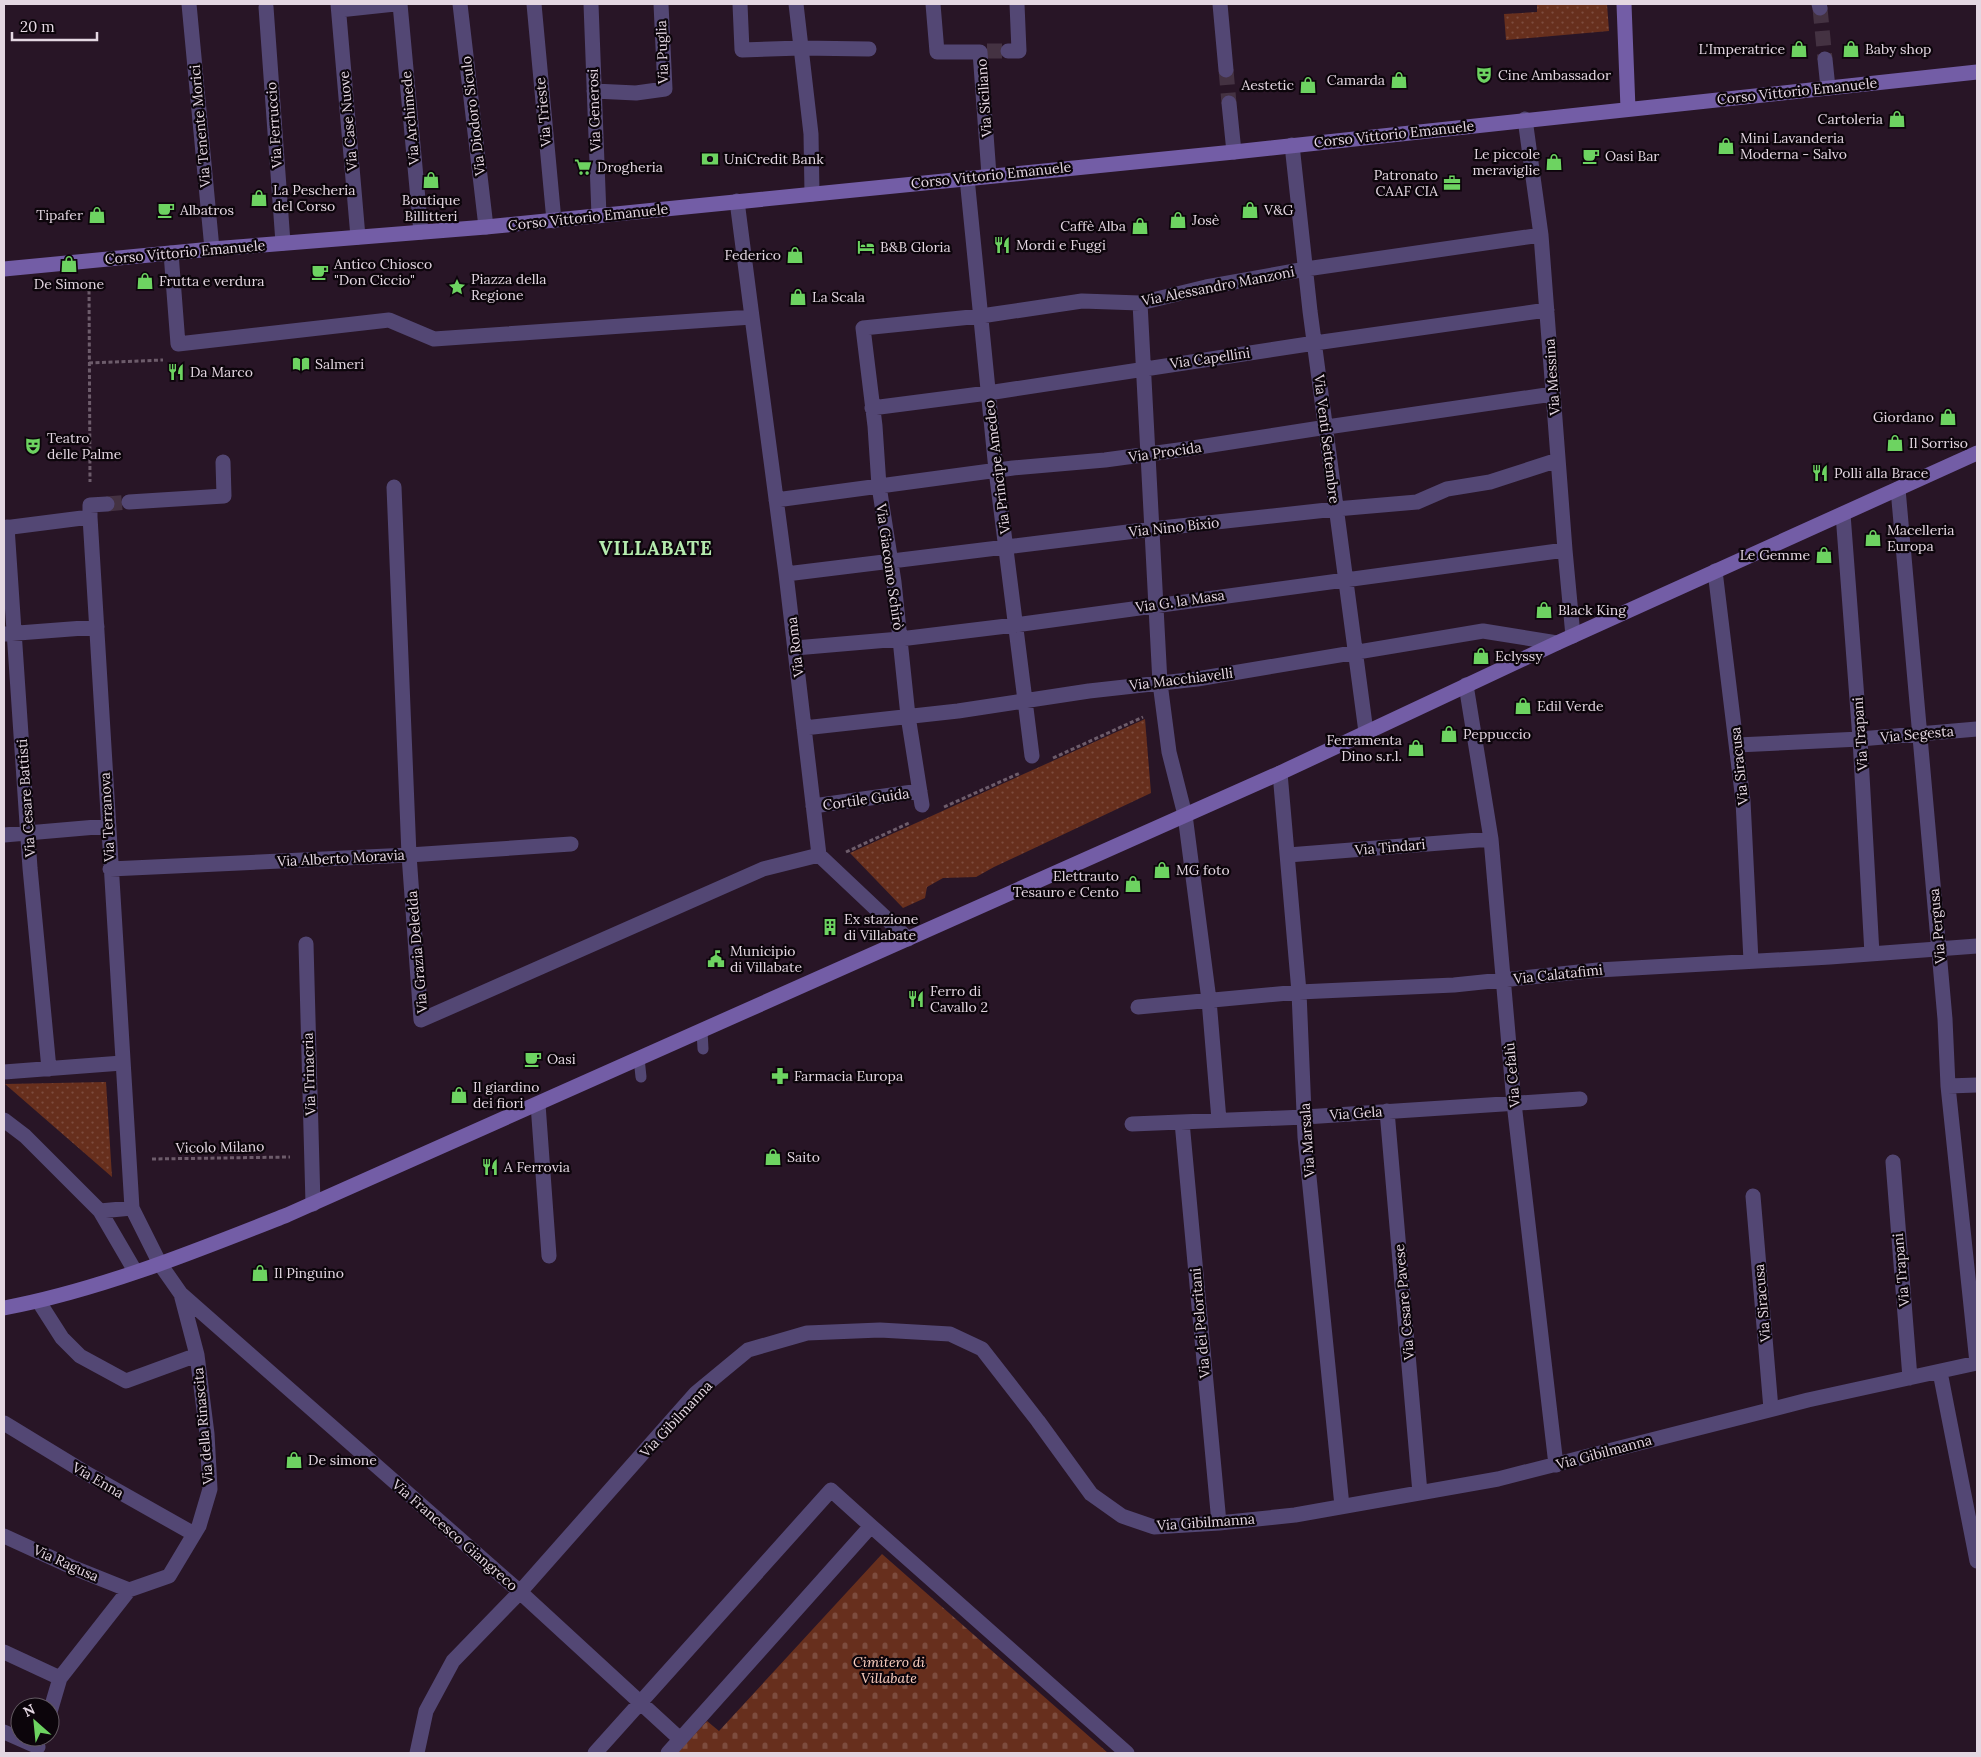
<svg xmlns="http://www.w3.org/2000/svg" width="1981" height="1757" viewBox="0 0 1981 1757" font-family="Lora,serif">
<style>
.cemetery{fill:url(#cemetery-stones)}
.garden{fill:url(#garden-dots)}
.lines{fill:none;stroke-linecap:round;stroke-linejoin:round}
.street-tunnel{stroke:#443242;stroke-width:15;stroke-dasharray:15 8;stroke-linecap:butt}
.path{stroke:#6d5c6b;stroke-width:3;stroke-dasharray:4 2.5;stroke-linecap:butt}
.lane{stroke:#534774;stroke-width:11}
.street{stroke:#534774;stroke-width:15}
.secondary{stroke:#735da6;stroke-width:15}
.labels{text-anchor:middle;stroke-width:4.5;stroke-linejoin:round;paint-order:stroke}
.poi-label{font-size:14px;fill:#e4d7e2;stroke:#0c050b;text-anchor:start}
.street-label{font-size:14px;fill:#e4d7e2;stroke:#0c050b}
.park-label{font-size:14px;font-style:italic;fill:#fed1c2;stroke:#0c050b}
.district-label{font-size:19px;font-weight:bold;letter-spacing:1px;fill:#b5ebae;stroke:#0c050b}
</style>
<defs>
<pattern id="cemetery-stones" width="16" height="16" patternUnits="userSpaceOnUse" patternTransform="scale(1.25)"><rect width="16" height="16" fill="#672f1d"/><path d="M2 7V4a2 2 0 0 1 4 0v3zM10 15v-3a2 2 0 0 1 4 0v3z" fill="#7d4c3e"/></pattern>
<pattern id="garden-dots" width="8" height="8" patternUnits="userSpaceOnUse" patternTransform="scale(1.25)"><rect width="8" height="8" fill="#672f1d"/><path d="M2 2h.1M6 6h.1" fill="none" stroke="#7d4c3e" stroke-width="1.8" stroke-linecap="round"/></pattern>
</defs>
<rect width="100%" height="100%" fill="#281526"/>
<path class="cemetery" d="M 882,1554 L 1108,1753 L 677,1753 L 707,1721 L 719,1731 Z"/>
<path class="garden" d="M 1537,4 L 1607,4 L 1609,31 L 1506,40 L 1504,14 L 1537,12 Z
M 1145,719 L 1151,793 L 994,867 L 976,877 L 943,878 L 927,887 L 925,898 L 903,908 L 850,853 Z
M 106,1082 L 112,1177 L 5,1084 Z"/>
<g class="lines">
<path class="street-tunnel" d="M 1820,8 L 1825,59
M 987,51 L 1008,51
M 1226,70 L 1229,103
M 107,504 L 129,502"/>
<path class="path" d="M 89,284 L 90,482
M 89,363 L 163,360
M 1053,758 L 1143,717
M 944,807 L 1020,773
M 846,852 L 909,823
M 152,1159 L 290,1157"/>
<path class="lane" d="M 702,1031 L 703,1049
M 639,1058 L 641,1077"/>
<path class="street" d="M 189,4 L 212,249
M 338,4 L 358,237
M 400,4 L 421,232
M 460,4 L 486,227
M 534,4 L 554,221
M 591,4 L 599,216
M 740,4 L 742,50 L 801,48 L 869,49
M 796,4 L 811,134 L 812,194
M 933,4 L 937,52 L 980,52 L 989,175
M 1220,4 L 1226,70
M 1819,4 L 1820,8
M 266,7 L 283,243
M 339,10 L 395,4
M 1008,51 L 1019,51 L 1017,4
M 1825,59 L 1828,88
M 594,91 L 636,93 L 665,89 L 661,4
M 1229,103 L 1234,152
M 1525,119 L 1541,235 L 1565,550 L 1573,636
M 1292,145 L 1310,311 L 1366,732
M 967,178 L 996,470 L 1032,756
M 171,253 L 178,344 L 389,320 L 434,339 L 752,317 L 737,201
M 1140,303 L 1160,683 L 1169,752 L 1185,815 L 1209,1000 L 1219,1120
M 752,317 L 786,574 L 819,855 L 908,939
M 872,408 L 988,393 L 1315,343 L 1547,310
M 394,487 L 409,855 L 421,1020 L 763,869 L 819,855
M 1898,489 L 1945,1019 L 1948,1086 L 1977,1363
M 776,500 L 1013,468 L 1105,460 L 1186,449 L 1327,427 L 1553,394
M 129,502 L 224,496 L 223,462
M 1843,514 L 1860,739 L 1872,954
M 7,527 L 30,868 L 49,1069
M 4,528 L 90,517
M 1715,571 L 1743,801 L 1751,961
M 786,574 L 1152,529 L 1336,509 L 1417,502 L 1447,489 L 1490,482 L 1558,460
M 5,634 L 97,627
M 795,648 L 900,639 L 1015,625 L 1565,550
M 1466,685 L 1491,839 L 1514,1103 L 1556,1465
M 804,728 L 958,711 L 1089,691 L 1197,679 L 1483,631 L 1557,643
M 1737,745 L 1860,739 L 1977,729
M 1280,773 L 1299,992 L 1305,1137 L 1342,1506
M 922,805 L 908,716 L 894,582 L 879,486 L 875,426 L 863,328 L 981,316 L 1082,301 L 1140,303 L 1206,287 L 1306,269 L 1541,235
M 813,806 L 920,791
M 4,835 L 108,826
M 1288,855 L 1491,839
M 110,869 L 409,855 L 571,844
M 306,944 L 313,1204
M 1138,1007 L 1299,992 L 1454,985 L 1598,970 L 1830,957 L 1977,946
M 4,1072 L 122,1063
M 1948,1086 L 1977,1085
M 538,1104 L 549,1256
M 1387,1111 L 1420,1493
M 4,1120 L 25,1136 L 100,1211 L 135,1271
M 1182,1122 L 1219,1523
M 1132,1124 L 1305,1117 L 1580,1099
M 1893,1162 L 1910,1378
M 1753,1196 L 1771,1409
M 100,1211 L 132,1208
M 181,1294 L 520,1592 L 680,1739
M 39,1302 L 62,1338 L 80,1356 L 126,1381 L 197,1355
M 1940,1372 L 1977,1561
M 4,1423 L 86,1473 L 194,1534
M 871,1526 L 1127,1753
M 4,1536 L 74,1568 L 129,1590
M 4,1652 L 60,1678
M 50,1712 L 60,1678 L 129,1590 L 169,1576 L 199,1526 L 210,1489 L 207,1434 L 197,1355 L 181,1294 L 160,1264 L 132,1208 L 90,517 L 90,505 L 107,504
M 4,1732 L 38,1747
M 417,1753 L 426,1711 L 453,1661 L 520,1592 L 696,1393 L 748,1350 L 807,1333 L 880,1330 L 950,1334 L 982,1349 L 1038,1421 L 1091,1494 L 1122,1516 L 1154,1527 L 1219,1523 L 1295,1515 L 1498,1479 L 1808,1400 L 1977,1363
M 595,1753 L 831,1490 L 871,1526 L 668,1753"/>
<path class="secondary" d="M 1624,4 L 1628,109
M 4,269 L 212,249 L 486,227 L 1234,152 L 1977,72
M 4,1308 C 100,1290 196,1251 287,1215 L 1280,773 L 1557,643 L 1977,453"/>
</g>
<defs>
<g id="shop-bare" transform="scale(1.35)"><path d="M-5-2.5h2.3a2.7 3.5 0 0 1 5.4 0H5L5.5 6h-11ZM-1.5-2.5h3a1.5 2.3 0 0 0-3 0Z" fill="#6dd361" stroke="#0c050b" stroke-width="2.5" paint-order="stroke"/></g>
<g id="theatre-bare" transform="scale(1.35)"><path d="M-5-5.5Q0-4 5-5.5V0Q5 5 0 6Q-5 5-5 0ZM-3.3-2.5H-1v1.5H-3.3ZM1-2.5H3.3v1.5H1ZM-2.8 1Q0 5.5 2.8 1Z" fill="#6dd361" stroke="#0c050b" stroke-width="2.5" paint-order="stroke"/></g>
<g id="cafe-bare" transform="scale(1.35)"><path d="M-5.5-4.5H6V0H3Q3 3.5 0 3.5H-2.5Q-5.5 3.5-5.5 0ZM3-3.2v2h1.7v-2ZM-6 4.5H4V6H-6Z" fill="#6dd361" stroke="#0c050b" stroke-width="2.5" paint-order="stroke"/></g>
<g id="bank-bare" transform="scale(1.35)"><path d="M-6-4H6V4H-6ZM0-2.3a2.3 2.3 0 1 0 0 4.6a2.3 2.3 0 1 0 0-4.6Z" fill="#6dd361" stroke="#0c050b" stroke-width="2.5" paint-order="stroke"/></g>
<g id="supermarket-bare" transform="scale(1.35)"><path d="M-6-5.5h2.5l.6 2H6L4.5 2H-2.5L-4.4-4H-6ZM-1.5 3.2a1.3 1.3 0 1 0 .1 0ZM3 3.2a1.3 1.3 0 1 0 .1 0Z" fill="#6dd361" stroke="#0c050b" stroke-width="2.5" paint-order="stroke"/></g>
<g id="office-bare" transform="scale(1.35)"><path d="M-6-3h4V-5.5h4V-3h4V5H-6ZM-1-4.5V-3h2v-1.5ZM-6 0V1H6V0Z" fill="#6dd361" stroke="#0c050b" stroke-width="2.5" paint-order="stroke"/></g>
<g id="restaurant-bare" transform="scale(1.35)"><path d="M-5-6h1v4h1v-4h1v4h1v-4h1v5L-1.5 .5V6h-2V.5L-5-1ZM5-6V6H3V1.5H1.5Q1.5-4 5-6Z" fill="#6dd361" stroke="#0c050b" stroke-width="2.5" paint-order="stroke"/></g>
<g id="hotel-bare" transform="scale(1.35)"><path d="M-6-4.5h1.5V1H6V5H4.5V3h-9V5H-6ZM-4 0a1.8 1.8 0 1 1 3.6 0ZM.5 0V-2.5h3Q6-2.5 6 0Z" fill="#6dd361" stroke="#0c050b" stroke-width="2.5" paint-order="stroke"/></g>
<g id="sight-bare" transform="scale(1.35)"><path d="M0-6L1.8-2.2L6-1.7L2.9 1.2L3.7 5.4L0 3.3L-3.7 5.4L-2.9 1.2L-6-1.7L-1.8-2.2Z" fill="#6dd361" stroke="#0c050b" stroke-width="2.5" paint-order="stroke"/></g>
<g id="library-bare" transform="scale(1.35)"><path d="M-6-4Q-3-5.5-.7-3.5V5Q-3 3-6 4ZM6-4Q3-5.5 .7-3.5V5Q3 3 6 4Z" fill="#6dd361" stroke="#0c050b" stroke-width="2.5" paint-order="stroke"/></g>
<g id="building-bare" transform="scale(1.35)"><path d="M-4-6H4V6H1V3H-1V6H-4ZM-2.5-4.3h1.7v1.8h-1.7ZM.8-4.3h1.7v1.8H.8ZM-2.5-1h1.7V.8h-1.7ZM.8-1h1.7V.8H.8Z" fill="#6dd361" stroke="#0c050b" stroke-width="2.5" paint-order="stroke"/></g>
<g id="civic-bare" transform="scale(1.35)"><path d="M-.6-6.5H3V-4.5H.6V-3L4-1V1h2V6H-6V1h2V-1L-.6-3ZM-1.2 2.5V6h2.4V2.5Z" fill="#6dd361" stroke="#0c050b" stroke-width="2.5" paint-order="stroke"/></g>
<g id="pharmacy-bare" transform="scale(1.35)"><path d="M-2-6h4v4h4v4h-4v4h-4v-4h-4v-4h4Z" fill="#6dd361" stroke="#0c050b" stroke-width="2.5" paint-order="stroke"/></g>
</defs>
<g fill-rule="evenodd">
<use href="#shop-bare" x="1799" y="49"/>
<use href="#shop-bare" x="1851" y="49"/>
<use href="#theatre-bare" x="1484" y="75"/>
<use href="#shop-bare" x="1399" y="80"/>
<use href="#shop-bare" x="1308" y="85"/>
<use href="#shop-bare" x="1897" y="119"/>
<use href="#shop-bare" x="1726" y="146"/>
<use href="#cafe-bare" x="1591" y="156"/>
<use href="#bank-bare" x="710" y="159"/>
<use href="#shop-bare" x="1554" y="162"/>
<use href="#supermarket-bare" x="583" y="167"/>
<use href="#shop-bare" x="431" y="180"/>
<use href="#office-bare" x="1452" y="183"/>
<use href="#shop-bare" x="259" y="198"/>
<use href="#cafe-bare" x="166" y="210"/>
<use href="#shop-bare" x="1250" y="210"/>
<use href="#shop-bare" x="97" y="215"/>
<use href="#shop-bare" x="1178" y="220"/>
<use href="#shop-bare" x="1140" y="226"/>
<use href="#restaurant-bare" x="1002" y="245"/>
<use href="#hotel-bare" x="866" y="247"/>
<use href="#shop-bare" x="795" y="255"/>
<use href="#shop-bare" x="69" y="264"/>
<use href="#cafe-bare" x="320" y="272"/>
<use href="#shop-bare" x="145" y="281"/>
<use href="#sight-bare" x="457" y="287"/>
<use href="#shop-bare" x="798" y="297"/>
<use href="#library-bare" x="301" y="364"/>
<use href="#restaurant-bare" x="176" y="372"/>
<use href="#shop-bare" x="1948" y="417"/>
<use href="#shop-bare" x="1895" y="443"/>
<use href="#theatre-bare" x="33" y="446"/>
<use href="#restaurant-bare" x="1820" y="473"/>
<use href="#shop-bare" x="1873" y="538"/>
<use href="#shop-bare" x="1824" y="555"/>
<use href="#shop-bare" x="1544" y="610"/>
<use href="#shop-bare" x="1481" y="656"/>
<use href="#shop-bare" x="1523" y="706"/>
<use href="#shop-bare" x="1449" y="734"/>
<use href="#shop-bare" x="1416" y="748"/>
<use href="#shop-bare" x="1162" y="870"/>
<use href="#shop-bare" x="1133" y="884"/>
<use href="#building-bare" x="830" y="927"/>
<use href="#civic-bare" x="716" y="959"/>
<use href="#restaurant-bare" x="916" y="999"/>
<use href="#cafe-bare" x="533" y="1059"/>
<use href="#pharmacy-bare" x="780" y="1076"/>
<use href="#shop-bare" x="459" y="1095"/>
<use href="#shop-bare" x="773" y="1157"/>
<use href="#restaurant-bare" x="490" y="1167"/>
<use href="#shop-bare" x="260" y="1273"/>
<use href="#shop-bare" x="294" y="1460"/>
</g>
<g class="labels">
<g class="poi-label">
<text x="1785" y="54" text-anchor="end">L'Imperatrice</text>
<text x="1865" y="54">Baby shop</text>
<text x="1498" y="80">Cine Ambassador</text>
<text x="1385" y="85" text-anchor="end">Camarda</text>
<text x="1294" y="90" text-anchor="end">Aestetic</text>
<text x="1883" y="124" text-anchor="end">Cartoleria</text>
<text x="1740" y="143">Mini Lavanderia<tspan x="1740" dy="16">Moderna - Salvo</tspan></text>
<text x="1540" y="159" text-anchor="end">Le piccole<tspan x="1540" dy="16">meraviglie</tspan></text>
<text x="1605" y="161">Oasi Bar</text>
<text x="724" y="164">UniCredit Bank</text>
<text x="597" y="172">Drogheria</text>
<text x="1438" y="180" text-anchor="end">Patronato<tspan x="1438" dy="16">CAAF CIA</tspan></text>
<text x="273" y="195">La Pescheria<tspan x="273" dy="16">del Corso</tspan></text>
<text x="431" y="205" text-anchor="middle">Boutique<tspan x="431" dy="16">Billitteri</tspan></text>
<text x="180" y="215">Albatros</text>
<text x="1264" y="215">V&amp;G</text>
<text x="83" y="220" text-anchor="end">Tipafer</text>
<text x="1192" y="225">Josè</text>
<text x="1126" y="231" text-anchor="end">Caffè Alba</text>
<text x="1016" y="250">Mordi e Fuggi</text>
<text x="880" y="252">B&amp;B Gloria</text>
<text x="781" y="260" text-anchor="end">Federico</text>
<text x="334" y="269">Antico Chiosco<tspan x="334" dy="16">"Don Ciccio"</tspan></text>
<text x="471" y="284">Piazza della<tspan x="471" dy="16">Regione</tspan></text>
<text x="159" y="286">Frutta e verdura</text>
<text x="69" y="289" text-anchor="middle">De Simone</text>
<text x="812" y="302">La Scala</text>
<text x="315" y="369">Salmeri</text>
<text x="190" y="377">Da Marco</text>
<text x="1934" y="422" text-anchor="end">Giordano</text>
<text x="47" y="443">Teatro<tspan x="47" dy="16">delle Palme</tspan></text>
<text x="1909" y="448">Il Sorriso</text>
<text x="1834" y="478">Polli alla Brace</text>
<text x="1887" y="535">Macelleria<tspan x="1887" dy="16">Europa</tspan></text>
<text x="1810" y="560" text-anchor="end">Le Gemme</text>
<text x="1558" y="615">Black King</text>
<text x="1495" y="661">Eclyssy</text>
<text x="1537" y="711">Edil Verde</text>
<text x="1463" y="739">Peppuccio</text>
<text x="1402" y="745" text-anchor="end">Ferramenta<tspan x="1402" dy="16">Dino s.r.l.</tspan></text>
<text x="1176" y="875">MG foto</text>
<text x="1119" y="881" text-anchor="end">Elettrauto<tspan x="1119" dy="16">Tesauro e Cento</tspan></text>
<text x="844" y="924">Ex stazione<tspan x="844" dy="16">di Villabate</tspan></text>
<text x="730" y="956">Municipio<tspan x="730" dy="16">di Villabate</tspan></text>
<text x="930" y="996">Ferro di<tspan x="930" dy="16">Cavallo 2</tspan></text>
<text x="547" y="1064">Oasi</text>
<text x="794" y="1081">Farmacia Europa</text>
<text x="473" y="1092">Il giardino<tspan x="473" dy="16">dei fiori</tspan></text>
<text x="787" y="1162">Saito</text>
<text x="504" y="1172">A Ferrovia</text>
<text x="274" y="1278">Il Pinguino</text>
<text x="308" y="1465">De simone</text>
</g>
<g class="street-label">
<text transform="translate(662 52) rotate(-92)" y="5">Via Puglia</text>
<text transform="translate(1797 91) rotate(-6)" y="5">Corso Vittorio Emanuele</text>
<text transform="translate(984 98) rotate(-94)" y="5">Via Siciliano</text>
<text transform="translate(594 110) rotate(-92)" y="5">Via Generosi</text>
<text transform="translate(543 112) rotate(-95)" y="5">Via Trieste</text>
<text transform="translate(473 116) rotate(-97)" y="5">Via Diodoro Siculo</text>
<text transform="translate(410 118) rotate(-95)" y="5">Via Archimede</text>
<text transform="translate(348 121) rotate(-95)" y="5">Via Case Nuove</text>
<text transform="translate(274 125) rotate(-94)" y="5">Via Ferruccio</text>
<text transform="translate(200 126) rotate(-95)" y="5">Via Tenente Morici</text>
<text transform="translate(1394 134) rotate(-6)" y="5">Corso Vittorio Emanuele</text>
<text transform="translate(991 175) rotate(-6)" y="5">Corso Vittorio Emanuele</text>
<text transform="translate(588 217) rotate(-6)" y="5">Corso Vittorio Emanuele</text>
<text transform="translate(185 252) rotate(-5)" y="5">Corso Vittorio Emanuele</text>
<text transform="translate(1218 286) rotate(-11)" y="5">Via Alessandro Manzoni</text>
<text transform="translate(1210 358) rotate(-8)" y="5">Via Capellini</text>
<text transform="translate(1552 377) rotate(-94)" y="5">Via Messina</text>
<text transform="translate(1327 439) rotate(83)" y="5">Via Venti Settembre</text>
<text transform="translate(1165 452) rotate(-8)" y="5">Via Procida</text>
<text transform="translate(997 467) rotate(-97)" y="5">Via Principe Amedeo</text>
<text transform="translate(1174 527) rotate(-6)" y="5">Via Nino Bixio</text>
<text transform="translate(890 567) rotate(82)" y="5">Via Giacomo Schirò</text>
<text transform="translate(1180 601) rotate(-8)" y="5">Via G. la Masa</text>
<text transform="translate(795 647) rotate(-97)" y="5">Via Roma</text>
<text transform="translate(1181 679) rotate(-7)" y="5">Via Macchiavelli</text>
<text transform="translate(1860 734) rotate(-94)" y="5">Via Trapani</text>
<text transform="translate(1917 734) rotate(-5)" y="5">Via Segesta</text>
<text transform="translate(1739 766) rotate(-96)" y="5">Via Siracusa</text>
<text transform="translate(26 798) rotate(-94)" y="5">Via Cesare Battisti</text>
<text transform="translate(866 799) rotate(-8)" y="5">Cortile Guida</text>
<text transform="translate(107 817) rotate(-93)" y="5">Via Terranova</text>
<text transform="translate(1390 847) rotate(-5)" y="5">Via Tindari</text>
<text transform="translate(341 858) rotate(-3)" y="5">Via Alberto Moravia</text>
<text transform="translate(1937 926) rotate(-95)" y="5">Via Pergusa</text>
<text transform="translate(417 952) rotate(-95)" y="5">Via Grazia Deledda</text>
<text transform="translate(1558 974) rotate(-6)" y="5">Via Calatafimi</text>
<text transform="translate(309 1074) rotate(-92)" y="5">Via Trinacria</text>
<text transform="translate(1512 1075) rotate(-95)" y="5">Via Cefalù</text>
<text transform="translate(1356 1113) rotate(-4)" y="5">Via Gela</text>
<text transform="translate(1307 1140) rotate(-94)" y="5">Via Marsala</text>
<text transform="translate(220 1147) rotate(-1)" y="5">Vicolo Milano</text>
<text transform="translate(1901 1270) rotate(-95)" y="5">Via Trapani</text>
<text transform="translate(1404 1302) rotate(-95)" y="5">Via Cesare Pavese</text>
<text transform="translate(1762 1303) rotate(-95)" y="5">Via Siracusa</text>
<text transform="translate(1200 1323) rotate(-95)" y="5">Via dei Peloritani</text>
<text transform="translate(676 1419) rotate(-47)" y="5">Via Gibilmanna</text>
<text transform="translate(203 1426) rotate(-95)" y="5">Via della Rinascita</text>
<text transform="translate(1604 1452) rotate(-15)" y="5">Via Gibilmanna</text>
<text transform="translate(98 1480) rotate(30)" y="5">Via Enna</text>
<text transform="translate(1206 1522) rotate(-4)" y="5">Via Gibilmanna</text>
<text transform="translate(455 1535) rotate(41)" y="5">Via Francesco Giangreco</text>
<text transform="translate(66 1563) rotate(24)" y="5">Via Ragusa</text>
</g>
<g class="park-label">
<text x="889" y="1667">Cimitero di<tspan x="889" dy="16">Villabate</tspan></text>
</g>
<g class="district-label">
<text x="656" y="555">VILLABATE</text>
</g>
</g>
<rect width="1981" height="1757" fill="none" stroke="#e4d7e2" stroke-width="10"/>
<g transform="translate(35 1722) rotate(333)"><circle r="24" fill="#0c050b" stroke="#625961"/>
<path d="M0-4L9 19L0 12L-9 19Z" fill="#6dd361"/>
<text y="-8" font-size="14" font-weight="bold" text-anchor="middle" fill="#e4d7e2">N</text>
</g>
<path d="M12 32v8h85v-8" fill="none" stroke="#e4d7e2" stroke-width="2.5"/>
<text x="20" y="32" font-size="15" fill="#e4d7e2" stroke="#0c050b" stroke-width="4" paint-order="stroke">20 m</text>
</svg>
